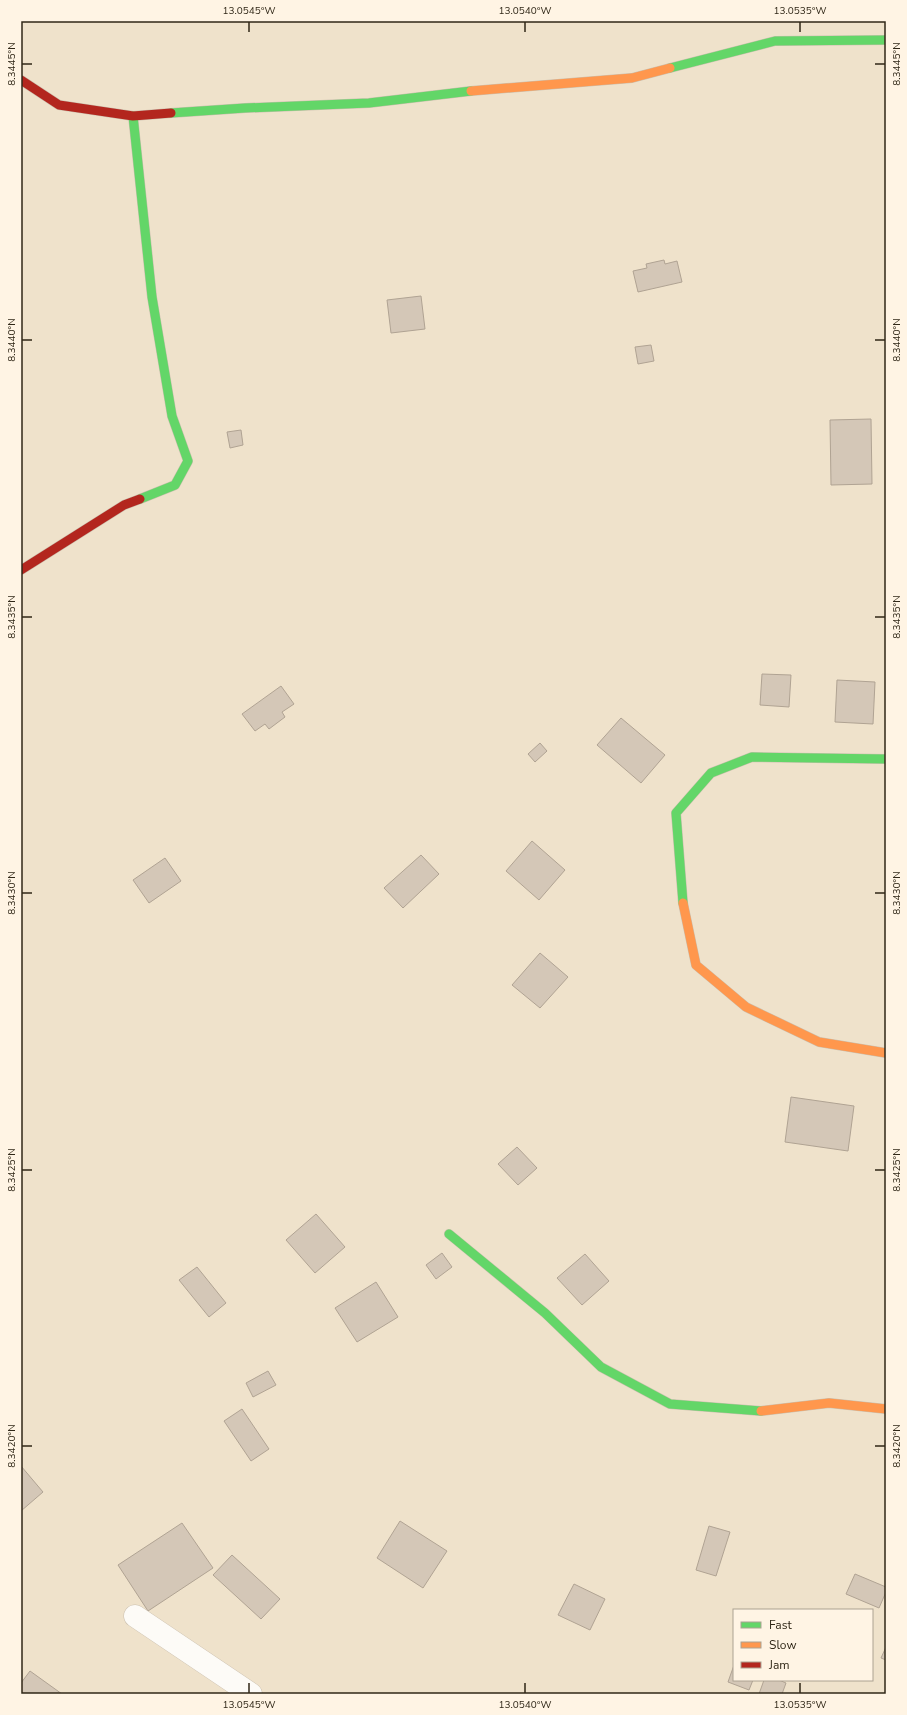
<svg xmlns="http://www.w3.org/2000/svg" width="907" height="1715" viewBox="0 0 907 1715" font-family="'Nunito Sans',sans-serif">
<style>
.building{fill:#d4c7b7;stroke:#b0a393}
.lines{fill:none;stroke-linecap:round;stroke-linejoin:round}
.street-casing{stroke:#cabfae;stroke-width:23}
.fast-casing{stroke:#cabfae;stroke-width:10}
.slow-casing{stroke:#cabfae;stroke-width:10}
.jam-casing{stroke:#cabfae;stroke-width:10}
.street{stroke:#fdfbf7;stroke-width:22}
.fast{stroke:#63d668;stroke-width:9}
.slow{stroke:#ff974d;stroke-width:9}
.jam{stroke:#b3261e;stroke-width:9}
.ticks{fill:none;stroke:#302717;stroke-width:1.5}
.neatline{fill:none;stroke:#302717;stroke-width:1.5}
.ticks-label{font-size:10px;text-anchor:middle;fill:#302717}
</style>
<rect width="100%" height="100%" fill="#efe2cb"/>
<path class="building" d="M 664,260 L 665,264 L 677,261 L 682,282 L 638,292 L 633,271 L 647,268 L 646,264 Z
M 421,296 L 425,329 L 391,333 L 387,300 Z
M 651,345 L 654,361 L 638,364 L 635,347 Z
M 871,419 L 872,484 L 831,485 L 830,420 Z
M 241,430 L 243,445 L 230,448 L 227,432 Z
M 762,674 L 791,675 L 789,707 L 760,705 Z
M 837,680 L 875,682 L 873,724 L 835,722 Z
M 281,686 L 294,704 L 282,712 L 285,717 L 269,729 L 265,724 L 255,731 L 242,714 Z
M 621,718 L 665,755 L 641,783 L 597,745 Z
M 540,743 L 547,751 L 535,762 L 528,754 Z
M 532,841 L 565,870 L 539,900 L 506,871 Z
M 421,855 L 439,874 L 403,908 L 384,888 Z
M 165,858 L 181,881 L 149,903 L 133,880 Z
M 540,953 L 568,977 L 540,1008 L 512,985 Z
M 791,1097 L 854,1106 L 848,1151 L 785,1142 Z
M 517,1147 L 537,1168 L 518,1185 L 498,1164 Z
M 316,1214 L 345,1247 L 315,1273 L 286,1240 Z
M 442,1253 L 452,1267 L 436,1279 L 426,1265 Z
M 585,1254 L 609,1281 L 582,1305 L 557,1278 Z
M 197,1267 L 226,1303 L 209,1317 L 179,1280 Z
M 376,1282 L 398,1317 L 357,1342 L 335,1308 Z
M 268,1371 L 276,1385 L 253,1397 L 246,1383 Z
M 242,1409 L 269,1449 L 251,1461 L 224,1421 Z
M 21,1466 L 43,1492 L 21,1511 Z
M 400,1521 L 447,1551 L 423,1588 L 377,1558 Z
M 182,1523 L 213,1568 L 148,1611 L 118,1565 Z
M 709,1526 L 730,1532 L 716,1576 L 696,1570 Z
M 232,1555 L 280,1599 L 261,1619 L 213,1575 Z
M 855,1574 L 886,1587 L 886,1592 L 879,1608 L 846,1594 Z
M 574,1584 L 605,1599 L 590,1630 L 558,1615 Z
M 886,1647 L 886,1660 L 881,1658 Z
M 734,1665 L 734,1680 L 753,1680 L 749,1690 L 728,1682 Z
M 30,1671 L 62,1694 L 21,1693 L 21,1683 Z
M 764,1680 L 779,1680 L 786,1683 L 782,1694 L 759,1694 Z"/>
<g class="lines">
<g class="street-casing">
<path id="street" d="M 135,1616 L 251,1694"/>
</g>
<g class="fast-casing">
<path id="fast" d="M 670,68 L 775,41 L 886,40
M 171,113 L 245,108 L 369,103 L 471,91
M 133,116 L 152,297 L 172,416 L 188,461 L 175,485 L 140,499
M 683,903 L 676,813 L 711,773 L 752,757 L 886,759
M 449,1234 L 545,1313 L 601,1367 L 670,1404 L 761,1411"/>
</g>
<g class="slow-casing">
<path id="slow" d="M 471,91 L 632,78 L 670,68
M 683,903 L 696,965 L 746,1007 L 819,1042 L 886,1053
M 761,1411 L 829,1403 L 886,1409"/>
</g>
<g class="jam-casing">
<path id="jam" d="M 21,80 L 59,105 L 133,116 L 171,113
M 21,570 L 124,505 L 140,499"/>
</g>
<use href="#street" class="street"/>
<use href="#fast" class="fast"/>
<use href="#slow" class="slow"/>
<use href="#jam" class="jam"/>
</g>
<path class="ticks" d="M 249,22 L 249,32M 525,22 L 525,32M 800,22 L 800,32M 22,64 L 32,64M 875,64 L 885,64M 22,340 L 32,340M 875,340 L 885,340M 22,617 L 32,617M 875,617 L 885,617M 22,893 L 32,893M 875,893 L 885,893M 22,1170 L 32,1170M 875,1170 L 885,1170M 22,1446 L 32,1446M 875,1446 L 885,1446M 249,1683 L 249,1693M 525,1683 L 525,1693M 800,1683 L 800,1693"/>
<rect width="907" height="1715" fill="none" stroke="#fff4e4" stroke-width="44"/>
<rect x="733" y="1609" width="140" height="72" fill="#fff4e4" stroke="#aca292"/>
<rect x="741" y="1622" width="20" height="6" fill="#63d668" stroke="#aca292"/>
<text x="769" y="1629" font-size="12" fill="#302717">Fast</text>
<rect x="741" y="1642" width="20" height="6" fill="#ff974d" stroke="#aca292"/>
<text x="769" y="1649" font-size="12" fill="#302717">Slow</text>
<rect x="741" y="1662" width="20" height="6" fill="#b3261e" stroke="#aca292"/>
<text x="769" y="1669" font-size="12" fill="#302717">Jam</text>
<rect x="22" y="22" width="863" height="1671" class="neatline"/>
<g class="ticks-label">
<text x="249" y="14">13.0545°W</text>
<text x="525" y="14">13.0540°W</text>
<text x="800" y="14">13.0535°W</text>
<text transform="translate(11 64) rotate(-90)" y="4">8.3445°N</text>
<text transform="translate(896 64) rotate(-90)" y="4">8.3445°N</text>
<text transform="translate(11 340) rotate(-90)" y="4">8.3440°N</text>
<text transform="translate(896 340) rotate(-90)" y="4">8.3440°N</text>
<text transform="translate(11 617) rotate(-90)" y="4">8.3435°N</text>
<text transform="translate(896 617) rotate(-90)" y="4">8.3435°N</text>
<text transform="translate(11 893) rotate(-90)" y="4">8.3430°N</text>
<text transform="translate(896 893) rotate(-90)" y="4">8.3430°N</text>
<text transform="translate(11 1170) rotate(-90)" y="4">8.3425°N</text>
<text transform="translate(896 1170) rotate(-90)" y="4">8.3425°N</text>
<text transform="translate(11 1446) rotate(-90)" y="4">8.3420°N</text>
<text transform="translate(896 1446) rotate(-90)" y="4">8.3420°N</text>
<text x="249" y="1708">13.0545°W</text>
<text x="525" y="1708">13.0540°W</text>
<text x="800" y="1708">13.0535°W</text>
</g>
</svg>
